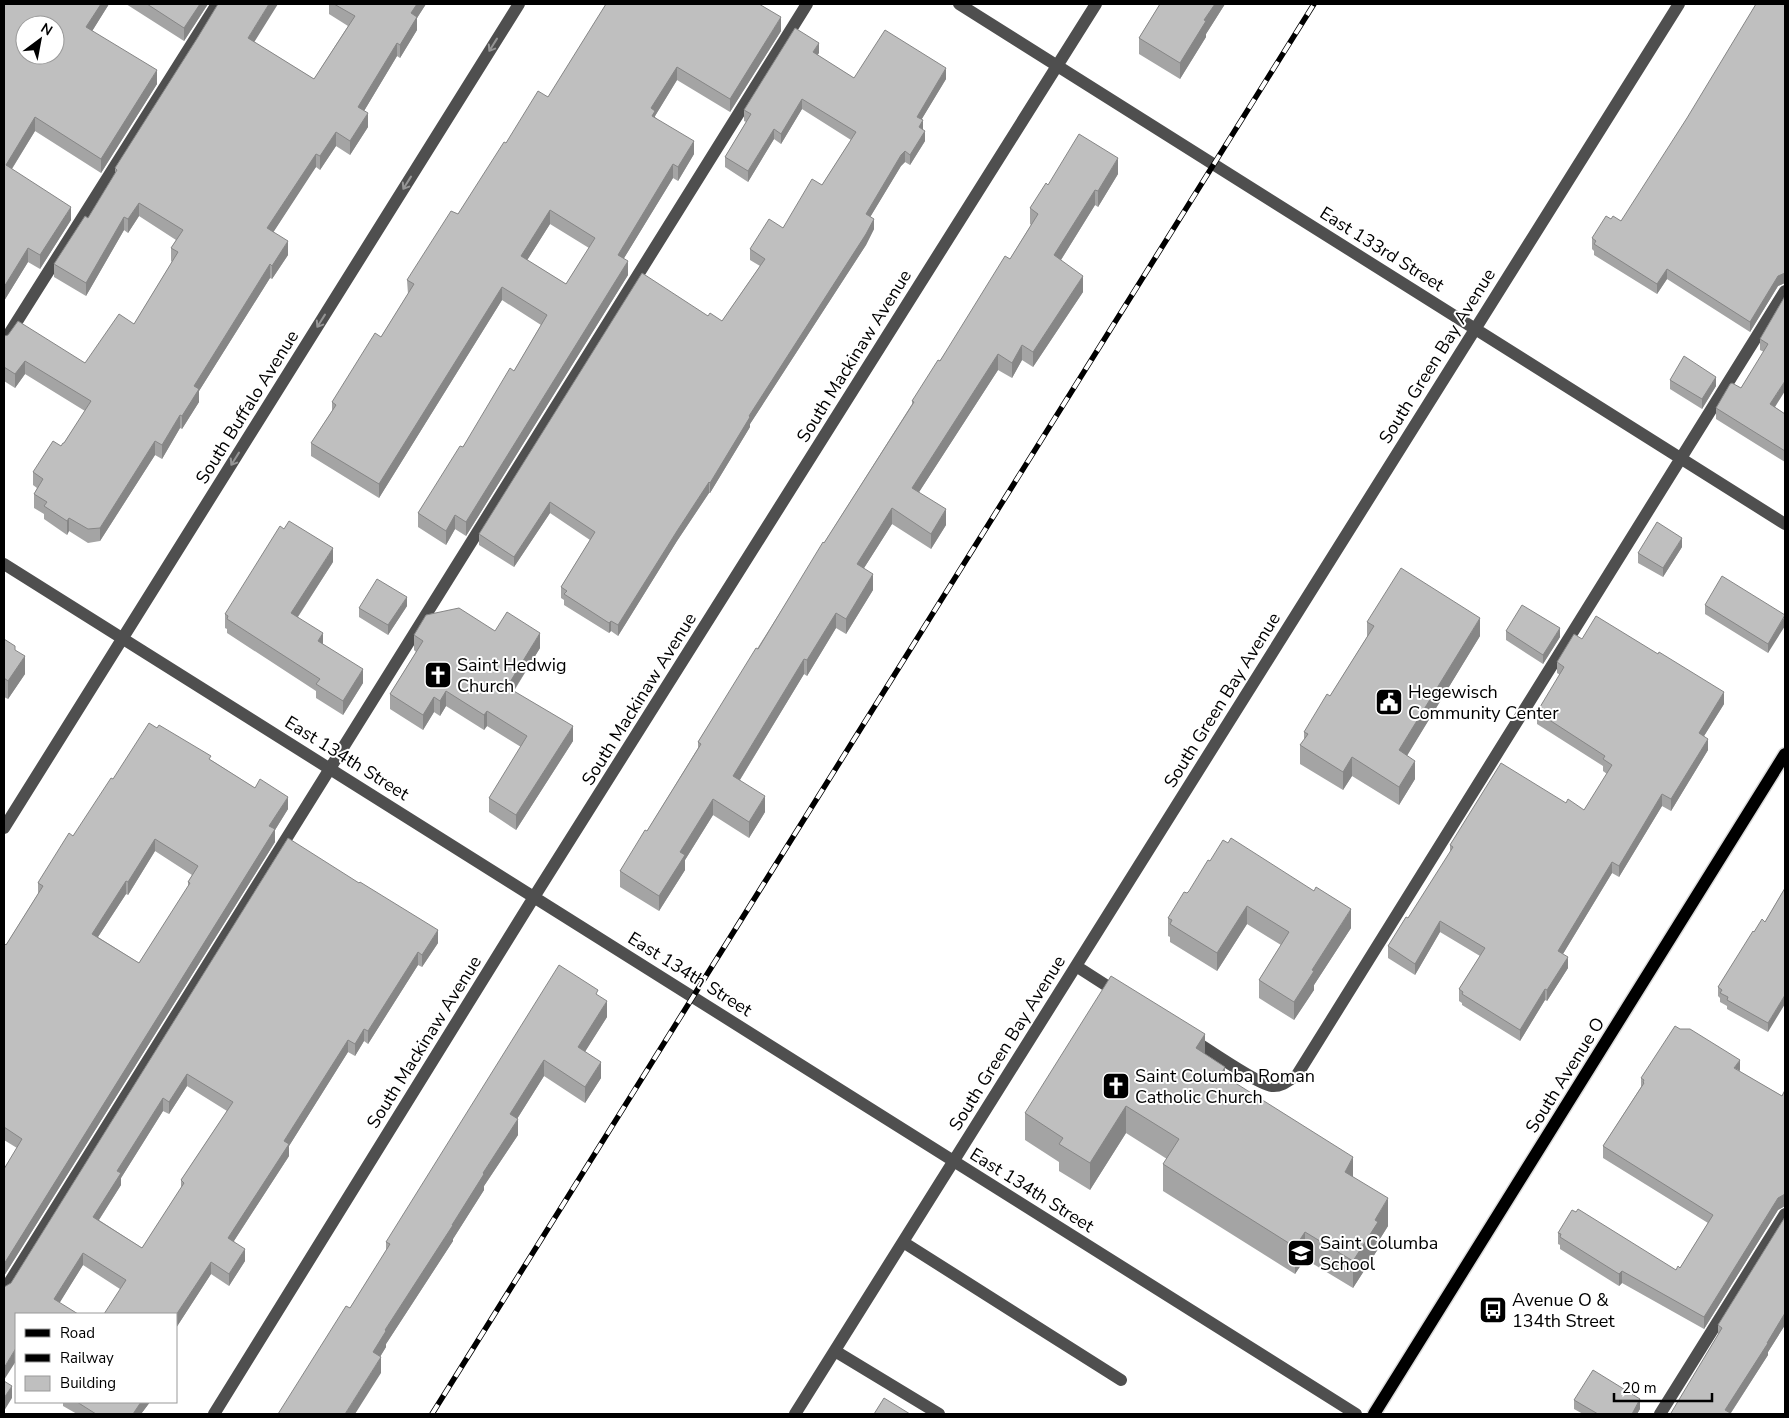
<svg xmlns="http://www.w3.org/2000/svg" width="1789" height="1418" viewBox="0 0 1789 1418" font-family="'Nunito Sans',sans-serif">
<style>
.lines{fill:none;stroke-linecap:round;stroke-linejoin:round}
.major-casing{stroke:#dbdbdb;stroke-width:15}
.minor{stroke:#4f4f4f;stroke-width:12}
.major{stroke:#000;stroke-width:12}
.rail-casing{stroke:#000;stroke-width:5.5}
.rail{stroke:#fff;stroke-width:4;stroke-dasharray:11;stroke-linecap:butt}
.wall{fill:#a4a4a4;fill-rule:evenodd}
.shaded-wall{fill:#868686}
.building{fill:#bfbfbf;stroke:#868686;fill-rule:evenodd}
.oneway{stroke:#959595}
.labels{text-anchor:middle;stroke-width:4;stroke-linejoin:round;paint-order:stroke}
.street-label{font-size:18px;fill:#000;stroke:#fff}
.poi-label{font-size:18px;fill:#000;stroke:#fff;text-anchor:start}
</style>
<rect width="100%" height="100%" fill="#fff"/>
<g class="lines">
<g class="major-casing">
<path id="major" d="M 1374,1414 L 1785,754"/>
</g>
<path class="minor" d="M 959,4 L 1785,524
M 4,342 L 217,4
M 4,564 L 1356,1414
M 4,828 L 519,4
M 1076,966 L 1118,993
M 1190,1038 C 1206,1048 1257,1084 1272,1086 C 1282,1087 1289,1080 1297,1075 L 1785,291
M 903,1242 L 1121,1380
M 4,1291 L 807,4
M 835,1351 L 939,1414
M 214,1414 L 534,897 L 1096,4
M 795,1414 L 1679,4
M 1660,1414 L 1785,1214"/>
<use href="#major" class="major"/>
<g class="rail-casing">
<path id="rail" d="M 432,1414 L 1314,4"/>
</g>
<use href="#rail" class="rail"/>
</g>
<path class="wall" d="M 4,4 L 109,4 L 92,31 L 157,84 L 101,173 L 35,131 L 12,169 L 71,220 L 40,269 L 28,262 L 4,301 Z
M 126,4 L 208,4 L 184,41 Z
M 329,4 L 426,4 L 417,18 L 417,30 L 400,58 L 397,56 L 364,111 L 368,127 L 350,155 L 336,146 L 320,170 L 316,167 L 312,172 L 273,232 L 288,255 L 272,279 L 270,278 L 199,391 L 199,402 L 182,429 L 180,428 L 162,459 L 155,455 L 100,541 L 88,543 L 69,531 L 67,535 L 44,519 L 44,514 L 34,508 L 34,494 L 37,488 L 33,485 L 33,472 L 64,443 L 85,411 L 25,374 L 15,388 L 4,381 L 4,336 L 85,363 L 134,324 L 172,262 L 171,261 L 171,248 L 176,240 L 139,216 L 128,233 L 124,230 L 86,296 L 54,277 L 54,264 L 88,218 L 115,174 L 115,168 L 254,42 L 314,79 L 348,26 L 329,14 Z
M 1160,4 L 1225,4 L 1206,34 L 1206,37 L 1180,79 L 1139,54 L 1139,38 Z
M 1785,4 L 1785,283 L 1778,286 L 1750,332 L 1667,279 L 1657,294 L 1594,255 L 1594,251 L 1592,249 L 1592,238 L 1611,219 L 1621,221 Z
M 781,31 L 730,112 L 677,80 L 655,116 L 655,117 L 694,154 L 678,181 L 673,178 L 624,258 L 628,275 L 466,536 L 455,529 L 446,545 L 418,527 L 418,513 L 514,371 L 541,325 L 502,300 L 379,498 L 311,456 L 311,443 L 332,411 L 332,402 L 381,337 L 408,294 L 407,280 L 458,214 L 506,143 L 548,97 ZM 550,224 L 589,248 L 566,284 L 527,260 Z
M 819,53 L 817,55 L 854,78 L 946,79 L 921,120 L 925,141 L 910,165 L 905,162 L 901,166 L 870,217 L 874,229 L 866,245 L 750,424 L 750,427 L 710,493 L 709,493 L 677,541 L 618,636 L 611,631 L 609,633 L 564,605 L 564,600 L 561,598 L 561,587 L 590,540 L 550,513 L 514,567 L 479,545 L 479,534 L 708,316 L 722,321 L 760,266 L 750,260 L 750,249 L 783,228 L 822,185 L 851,140 L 802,109 L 781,144 L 774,139 L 748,182 L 725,167 L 725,157 L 746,122 L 744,121 L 744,110 Z
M 1118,174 L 1098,207 L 1095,205 L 1061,260 L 1083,292 L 1033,367 L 1022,360 L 1012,378 L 998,370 L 919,492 L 946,525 L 931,549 L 892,524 L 864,568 L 873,590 L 846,634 L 836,628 L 807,676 L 804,674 L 740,780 L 765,812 L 749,838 L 713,815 L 685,860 L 685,870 L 659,911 L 620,887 L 620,871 L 647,831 L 698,748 L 698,742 L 912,404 L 912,401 L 1010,259 L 1031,225 L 1030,224 L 1030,208 L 1048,185 Z
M 1785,296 L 1775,407 L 1785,414 L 1785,462 L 1716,419 L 1716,408 L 1741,388 L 1764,352 L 1760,350 L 1760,339 Z
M 1670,380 L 1716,386 L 1702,409 L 1670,389 Z
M 1682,547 L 1663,577 L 1638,563 L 1638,553 Z
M 333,562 L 298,617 L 323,644 L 363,683 L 343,715 L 316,698 L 316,691 L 227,633 L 227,629 L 225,628 L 225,614 Z
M 1705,605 L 1785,615 L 1768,653 L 1705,614 Z
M 407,606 L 388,635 L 359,617 L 359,608 Z
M 1367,622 L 1480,636 L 1407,755 L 1415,779 L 1399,805 L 1352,776 L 1343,790 L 1300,764 L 1300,745 L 1304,740 L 1304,732 L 1330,696 L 1367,637 Z
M 495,631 L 540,648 L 514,691 L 573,741 L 516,830 L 489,812 L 489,798 L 521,747 L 487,726 L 484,730 L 446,706 L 440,716 L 434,712 L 423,730 L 390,709 L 390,694 L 416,652 L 414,650 L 414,635 Z
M 1506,631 L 1560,637 L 1543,664 L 1506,640 Z
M 4,639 L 15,650 L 25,674 L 8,699 L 4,697 Z
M 1582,639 L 1724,704 L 1704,736 L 1708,750 L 1671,811 L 1662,806 L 1619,877 L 1612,873 L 1563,954 L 1568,968 L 1547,1001 L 1545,1000 L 1520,1041 L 1462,1005 L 1462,1003 L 1459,1001 L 1459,989 L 1480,956 L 1440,932 L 1415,975 L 1388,958 L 1388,946 L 1408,918 L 1450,853 L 1450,845 L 1566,803 L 1584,810 L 1607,774 L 1603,771 L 1603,766 L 1537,724 L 1537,712 L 1560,675 L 1557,673 L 1557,662 Z
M 211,760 L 288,809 L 275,830 L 275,842 L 4,1276 L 4,1169 L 17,1148 L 4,1140 L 4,943 L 6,945 L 38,894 L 38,883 L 73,836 L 113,779 ZM 155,851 L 192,875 L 188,882 L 188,887 L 139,963 L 98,937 L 126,894 L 128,895 Z
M 288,838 L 438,943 L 422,967 L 418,965 L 368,1044 L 364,1041 L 355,1056 L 348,1052 L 289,1146 L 289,1156 L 234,1241 L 245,1261 L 229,1286 L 211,1274 L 176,1328 L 176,1314 L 120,1289 L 83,1265 L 59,1303 L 16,1314 L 11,1283 ZM 187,1086 L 227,1111 L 181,1180 L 181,1188 L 142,1248 L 99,1220 L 121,1185 L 121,1178 L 163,1111 L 169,1114 Z
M 1785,888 L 1768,1032 L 1727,1009 L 1727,1006 L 1720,1002 L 1720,998 L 1718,996 L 1718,987 L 1754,932 L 1765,922 Z
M 1187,893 L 1351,928 L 1314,985 L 1314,990 L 1294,1020 L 1259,998 L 1259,980 L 1281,945 L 1247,924 L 1217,971 L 1170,942 L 1170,937 L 1168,936 L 1168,918 Z
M 598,995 L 607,1017 L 585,1051 L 601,1078 L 585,1103 L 544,1076 L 517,1119 L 518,1135 L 484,1186 L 484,1190 L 453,1239 L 453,1241 L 386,1344 L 386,1347 L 380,1357 L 381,1373 L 350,1308 L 386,1251 L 386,1242 Z
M 1205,1054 L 1225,1077 L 1353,1177 L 1388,1226 L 1378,1242 L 1378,1249 L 1353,1288 L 1305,1259 L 1295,1274 L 1163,1191 L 1163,1164 L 1167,1159 L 1126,1133 L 1090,1190 L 1059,1171 L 1059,1162 L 1025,1140 L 1025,1113 Z
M 1740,1072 L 1782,1096 L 1785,1090 L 1785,1206 L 1778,1210 L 1704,1329 L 1622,1283 L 1619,1286 L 1560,1249 L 1560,1245 L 1558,1244 L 1558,1233 L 1676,1270 L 1680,1268 L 1708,1223 L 1603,1158 L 1603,1146 L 1641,1087 L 1641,1078 Z
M 1785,1217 L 1785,1325 L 1768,1352 L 1768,1355 L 1731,1413 L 1732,1414 L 1671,1414 L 1718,1335 L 1718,1325 Z
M 1574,1400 L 1640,1409 L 1637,1414 L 1583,1414 L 1574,1409 Z
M 63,1402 L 150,1402 L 141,1414 L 77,1414 L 63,1406 Z"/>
<path class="shaded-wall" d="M 101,4 L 109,4 L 86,41 L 86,27 Z
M 200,4 L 208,4 L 184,41 L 184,28 Z
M 269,4 L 278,4 L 248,52 L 248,38 Z
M 417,4 L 426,4 L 417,18 L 417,30 L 400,58 L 400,45 L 411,13 Z
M 1215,4 L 1225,4 L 1206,34 L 1206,37 L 1180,79 L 1180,63 L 1204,20 Z
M 781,17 L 781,31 L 730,112 L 730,99 Z
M 397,43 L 397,56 L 358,121 L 358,107 Z
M 819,43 L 819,53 L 813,63 L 813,52 Z
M 677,67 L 677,80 L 655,116 L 655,124 L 652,129 L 651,108 Z
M 946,68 L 946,79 L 917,127 L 917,117 Z
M 157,70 L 157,84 L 101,173 L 101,159 Z
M 802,99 L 802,109 L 781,144 L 781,134 Z
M 368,113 L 368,127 L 350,155 L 350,141 Z
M 35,117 L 35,131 L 6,178 L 6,165 Z
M 923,120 L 923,131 L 919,127 Z
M 774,129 L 774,139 L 748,182 L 748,171 Z
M 925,131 L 925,141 L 910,165 L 910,155 Z
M 336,132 L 336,146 L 320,170 L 320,156 Z
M 694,141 L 694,154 L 678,181 L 678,167 Z
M 905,151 L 905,162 L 901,166 L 866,224 L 866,214 L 901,155 Z
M 316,154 L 316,167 L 267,242 L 267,228 Z
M 1118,158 L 1118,174 L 1098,207 L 1098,191 Z
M 673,164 L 673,178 L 618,268 L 618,255 Z
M 1095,190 L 1095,205 L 1054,271 L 1054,255 Z
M 139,203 L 139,216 L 128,233 L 128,219 Z
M 71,207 L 71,220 L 40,269 L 40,255 Z
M 550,210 L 550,224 L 521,270 L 521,256 Z
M 124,217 L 124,230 L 86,296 L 86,283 Z
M 874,219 L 874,229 L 866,245 L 750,424 L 750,427 L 710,493 L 710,483 L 749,416 Z
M 288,241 L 288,255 L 272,279 L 272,266 Z
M 28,248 L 28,262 L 4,301 L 4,287 Z
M 628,261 L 628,275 L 466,536 L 466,522 Z
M 270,264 L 270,278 L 199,391 L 199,402 L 182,429 L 182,416 L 194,386 Z
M 1667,269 L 1667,279 L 1657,294 L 1657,284 Z
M 1785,272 L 1785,283 L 1778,286 L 1750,332 L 1750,322 L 1778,276 Z
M 1083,276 L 1083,292 L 1033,367 L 1033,352 Z
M 502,287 L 502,300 L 379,498 L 379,484 Z
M 1022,345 L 1022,360 L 1012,378 L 1012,363 Z
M 998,354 L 998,370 L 912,503 L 912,488 Z
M 25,361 L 25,374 L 15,388 L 15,374 Z
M 1716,377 L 1716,386 L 1702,409 L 1702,399 Z
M 1785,381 L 1785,391 L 1770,415 L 1770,404 Z
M 180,415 L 180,428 L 162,459 L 162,445 Z
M 155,441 L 155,455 L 100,541 L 100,528 Z
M 709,482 L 709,493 L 677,541 L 618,636 L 618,625 L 677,531 Z
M 550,502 L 550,513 L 514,567 L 514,557 Z
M 892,508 L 892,524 L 857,579 L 857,564 Z
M 946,509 L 946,525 L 931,549 L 931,534 Z
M 455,515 L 455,529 L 446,545 L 446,531 Z
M 69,518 L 69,531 L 67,535 L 67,521 Z
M 1682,538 L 1682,547 L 1663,577 L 1663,568 Z
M 333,548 L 333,562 L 291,627 L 291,613 Z
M 873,574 L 873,590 L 846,634 L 846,619 Z
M 407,597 L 407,606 L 388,635 L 388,625 Z
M 836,613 L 836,628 L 807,676 L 807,660 Z
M 1785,616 L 1785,626 L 1768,653 L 1768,644 Z
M 1480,618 L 1480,636 L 1399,769 L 1399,750 Z
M 611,621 L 611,631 L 609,633 L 609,623 Z
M 1560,628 L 1560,637 L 1543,664 L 1543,655 Z
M 323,633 L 323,647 L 318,641 Z
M 540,633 L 540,648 L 507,701 L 507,687 Z
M 25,656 L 25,674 L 8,699 L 8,681 Z
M 804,659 L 804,674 L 733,791 L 733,776 Z
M 363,669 L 363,683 L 343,715 L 343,701 Z
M 446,691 L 446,706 L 440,716 L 440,701 Z
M 1724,692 L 1724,704 L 1699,744 L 1699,733 Z
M 434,697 L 434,712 L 423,730 L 423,715 Z
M 487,711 L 487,726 L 484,730 L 484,715 Z
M 573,726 L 573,741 L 516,830 L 516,815 Z
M 1708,739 L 1708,750 L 1671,811 L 1671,799 Z
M 1352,757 L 1352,776 L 1343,790 L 1343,772 Z
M 1415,761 L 1415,779 L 1399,805 L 1399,787 Z
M 1662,794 L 1662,806 L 1619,877 L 1619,866 Z
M 765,796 L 765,812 L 749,838 L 749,822 Z
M 288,797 L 288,809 L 275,830 L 275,842 L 4,1276 L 4,1264 L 269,826 Z
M 713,799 L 713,815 L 685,860 L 685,870 L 659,911 L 659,896 L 680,852 Z
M 155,839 L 155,851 L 128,895 L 128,882 Z
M 1612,862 L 1612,873 L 1558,962 L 1558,951 Z
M 126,881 L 126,894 L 92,946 L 92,934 Z
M 1247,906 L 1247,924 L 1217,971 L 1217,953 Z
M 1351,909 L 1351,928 L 1314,985 L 1314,990 L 1294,1020 L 1294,1002 L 1312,970 Z
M 1440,921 L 1440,932 L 1415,975 L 1415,964 Z
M 438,930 L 438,943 L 422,967 L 422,955 Z
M 418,952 L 418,965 L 368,1044 L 368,1031 Z
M 1568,957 L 1568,968 L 1547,1001 L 1547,990 Z
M 1545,989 L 1545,1000 L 1520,1041 L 1520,1030 Z
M 1785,995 L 1785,1004 L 1768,1032 L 1768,1023 Z
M 607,1001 L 607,1017 L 578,1063 L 578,1047 Z
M 364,1029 L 364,1041 L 355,1056 L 355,1044 Z
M 1205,1034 L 1205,1061 L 1196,1048 Z
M 348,1040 L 348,1052 L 289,1146 L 289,1156 L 228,1250 L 228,1238 L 284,1141 Z
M 544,1060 L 544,1076 L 510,1130 L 510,1114 Z
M 1740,1060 L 1740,1071 L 1734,1068 Z
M 601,1062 L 601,1078 L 585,1103 L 585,1087 Z
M 1225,1067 L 1225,1094 L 1221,1074 Z
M 187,1074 L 187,1086 L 169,1114 L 169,1102 Z
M 163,1098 L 163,1111 L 121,1178 L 121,1185 L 93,1229 L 93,1217 L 117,1171 Z
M 1126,1106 L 1126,1133 L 1090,1190 L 1090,1163 Z
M 518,1119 L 518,1135 L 484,1186 L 484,1190 L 453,1239 L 453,1241 L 386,1344 L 386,1347 L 373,1368 L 373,1352 L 385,1330 L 452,1225 L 483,1173 Z
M 1353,1157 L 1353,1184 L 1345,1172 Z
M 1785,1194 L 1785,1206 L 1778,1210 L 1704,1329 L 1704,1317 L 1778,1198 Z
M 1388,1198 L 1388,1226 L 1378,1242 L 1378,1249 L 1353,1288 L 1353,1261 L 1375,1220 Z
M 1305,1232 L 1305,1259 L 1295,1274 L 1295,1247 Z
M 245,1249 L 245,1261 L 229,1286 L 229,1274 Z
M 83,1253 L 83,1265 L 54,1312 L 54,1299 Z
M 211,1262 L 211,1274 L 176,1328 L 176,1315 Z
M 1622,1271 L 1622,1283 L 1619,1286 L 1619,1274 Z
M 1785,1313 L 1785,1325 L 1768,1352 L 1768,1355 L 1730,1414 L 1725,1410 Z
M 16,1348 L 16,1361 L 4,1380 L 4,1368 Z
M 381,1357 L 381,1373 L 355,1414 L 345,1414 Z
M 12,1386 L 12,1398 L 4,1411 L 4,1398 Z
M 1640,1399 L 1640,1409 L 1637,1414 L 1632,1414 Z
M 141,1402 L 150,1402 L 141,1414 L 133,1414 Z"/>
<path class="building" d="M 4,4 L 101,4 L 86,27 L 157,70 L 101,159 L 35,117 L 6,165 L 71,207 L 40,255 L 28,248 L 4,287 ZM 25,25 L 55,25 L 55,55 L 25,55 Z
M 147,4 L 200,4 L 184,28 Z
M 218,4 L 269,4 L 248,38 L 314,79 L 355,16 L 334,4 L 417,4 L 411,13 L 417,17 L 400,45 L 397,43 L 358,107 L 368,113 L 350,141 L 336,132 L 320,156 L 316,154 L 267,228 L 288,241 L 272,266 L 270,264 L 194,386 L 199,389 L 182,416 L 180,415 L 162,445 L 155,441 L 100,528 L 88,529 L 69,518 L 67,521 L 44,506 L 47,502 L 34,494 L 43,479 L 33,472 L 53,441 L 61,446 L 63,443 L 64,443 L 91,401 L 25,361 L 15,374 L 4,367 L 4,336 L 8,335 L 18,321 L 85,363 L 119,314 L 134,324 L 178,252 L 171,248 L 183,230 L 139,203 L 128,219 L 124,217 L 86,283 L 54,264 L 85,216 L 88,218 L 117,170 L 115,168 L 198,37 Z
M 606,4 L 759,4 L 781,17 L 730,99 L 677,67 L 651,108 L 655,111 L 652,116 L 694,141 L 678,167 L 673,164 L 618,255 L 628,261 L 466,522 L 455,515 L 446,531 L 418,513 L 460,446 L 463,447 L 510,368 L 514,371 L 547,315 L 502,287 L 379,484 L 311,443 L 336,405 L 332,402 L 375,333 L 381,337 L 414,284 L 407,280 L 451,211 L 458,214 L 504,142 L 506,143 L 538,91 L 548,97 ZM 550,210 L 595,238 L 566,284 L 521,256 Z
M 1160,4 L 1215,4 L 1204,20 L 1206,21 L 1180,63 L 1139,38 Z
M 1756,4 L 1785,4 L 1785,273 L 1778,276 L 1750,322 L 1667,269 L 1657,284 L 1594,244 L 1596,241 L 1592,238 L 1606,216 L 1611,219 L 1613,216 L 1621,221 L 1687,118 Z
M 795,28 L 819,43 L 813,52 L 854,78 L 885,30 L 946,68 L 917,117 L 923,120 L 919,127 L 925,131 L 910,155 L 905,151 L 901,155 L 866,214 L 874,219 L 866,234 L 749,416 L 750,417 L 710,483 L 709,482 L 677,531 L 618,625 L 611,621 L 609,623 L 564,594 L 567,591 L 561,587 L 595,532 L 550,502 L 514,557 L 479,534 L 642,273 L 708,316 L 710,313 L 722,321 L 765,259 L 750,249 L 769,219 L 783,228 L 812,179 L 822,185 L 856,132 L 802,99 L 781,134 L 774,129 L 748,171 L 725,157 L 751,114 L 744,110 Z
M 1079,134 L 1118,158 L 1098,191 L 1095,190 L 1054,255 L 1083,276 L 1033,352 L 1022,345 L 1012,363 L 998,354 L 912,488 L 946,509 L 931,534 L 892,508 L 857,564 L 873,574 L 846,619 L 836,613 L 807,660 L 804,659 L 733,776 L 765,796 L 749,822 L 713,799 L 680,852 L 685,855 L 659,896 L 620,871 L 645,830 L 647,831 L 701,744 L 698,742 L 756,648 L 758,649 L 823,542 L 824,543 L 914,402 L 912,401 L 938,360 L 940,361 L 1005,256 L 1010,259 L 1038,214 L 1030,208 L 1046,183 L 1048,185 Z
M 1785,296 L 1785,381 L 1770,404 L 1785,414 L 1785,451 L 1716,408 L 1730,384 L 1732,383 L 1741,388 L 1768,344 L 1760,339 Z
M 1684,356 L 1716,377 L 1702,399 L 1670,380 Z
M 289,521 L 333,548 L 291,613 L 323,633 L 318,641 L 363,669 L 343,701 L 316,684 L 320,679 L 227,619 L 228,616 L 225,614 L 280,526 L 284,529 Z
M 1657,522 L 1682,538 L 1663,568 L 1638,553 Z
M 1401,568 L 1480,618 L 1399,750 L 1415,761 L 1399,787 L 1352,757 L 1343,772 L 1300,745 L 1308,734 L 1304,732 L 1327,694 L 1330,696 L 1374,626 L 1367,622 Z
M 1722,576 L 1785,615 L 1768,644 L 1705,605 Z
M 377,579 L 407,597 L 388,625 L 359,608 Z
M 1522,605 L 1560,628 L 1543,655 L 1506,631 Z
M 459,608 L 495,631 L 507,612 L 540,633 L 507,687 L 573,726 L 516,815 L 489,798 L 527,736 L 487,711 L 484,715 L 446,691 L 440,701 L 434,697 L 423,715 L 390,694 L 423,641 L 414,635 L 426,615 Z
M 1596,616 L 1658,654 L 1659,652 L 1724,692 L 1699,733 L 1708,739 L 1671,799 L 1662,794 L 1619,866 L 1612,862 L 1558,951 L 1568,957 L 1547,990 L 1545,989 L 1520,1030 L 1462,994 L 1463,992 L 1459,989 L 1485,948 L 1440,921 L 1415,964 L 1388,946 L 1406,917 L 1408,918 L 1453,847 L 1450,845 L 1501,763 L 1566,803 L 1568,799 L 1584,810 L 1612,765 L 1603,759 L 1605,756 L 1537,712 L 1564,667 L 1557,662 L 1574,634 L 1582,639 Z
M 4,639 L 15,646 L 15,650 L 25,656 L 8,681 L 4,678 Z
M 149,723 L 157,728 L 159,725 L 211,756 L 209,759 L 255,788 L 260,779 L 288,797 L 269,826 L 275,829 L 4,1264 L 4,1169 L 22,1139 L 4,1127 L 4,943 L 6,945 L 43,886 L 38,883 L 39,881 L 69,833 L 73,836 L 111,778 L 113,779 ZM 155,839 L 198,866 L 188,882 L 190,883 L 139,963 L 92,934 L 126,881 L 128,882 Z
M 288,838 L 359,883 L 360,882 L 438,930 L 422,955 L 418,952 L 368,1031 L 364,1029 L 355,1044 L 348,1040 L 284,1141 L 289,1144 L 228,1238 L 245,1249 L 229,1274 L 211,1262 L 176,1315 L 176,1314 L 104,1314 L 126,1280 L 83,1253 L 54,1299 L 78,1314 L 16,1314 L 16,1348 L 4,1368 L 4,1287 L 11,1283 ZM 187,1074 L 233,1102 L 181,1180 L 184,1183 L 142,1248 L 93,1217 L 121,1173 L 117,1171 L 163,1098 L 169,1102 Z
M 1231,838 L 1314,891 L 1316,887 L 1351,909 L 1312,970 L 1314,971 L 1294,1002 L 1259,980 L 1289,932 L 1247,906 L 1217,953 L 1170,924 L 1172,920 L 1168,918 L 1184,892 L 1187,893 L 1189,891 L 1208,860 L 1210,861 L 1223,840 L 1228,843 Z
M 1785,888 L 1785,995 L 1768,1023 L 1727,1000 L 1728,997 L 1720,993 L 1722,990 L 1718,987 L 1753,931 L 1754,932 L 1762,919 L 1765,922 Z
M 559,965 L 598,990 L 596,994 L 607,1001 L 578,1047 L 601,1062 L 585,1087 L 544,1060 L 510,1114 L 518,1119 L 483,1173 L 484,1174 L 452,1225 L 453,1225 L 385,1330 L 386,1331 L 373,1352 L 381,1357 L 345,1414 L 278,1414 L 346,1306 L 350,1308 L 390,1244 L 386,1242 Z
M 1111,976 L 1205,1034 L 1196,1048 L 1225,1067 L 1221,1074 L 1353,1157 L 1345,1172 L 1388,1198 L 1375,1220 L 1378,1222 L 1353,1261 L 1305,1232 L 1295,1247 L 1163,1164 L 1179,1139 L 1126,1106 L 1090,1163 L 1059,1144 L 1063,1138 L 1025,1113 Z
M 1675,1026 L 1680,1029 L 1690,1029 L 1740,1060 L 1734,1068 L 1782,1096 L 1785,1090 L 1785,1194 L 1778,1198 L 1704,1317 L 1622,1271 L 1619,1274 L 1560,1237 L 1561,1234 L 1558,1233 L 1572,1210 L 1576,1212 L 1578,1209 L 1676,1270 L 1678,1266 L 1680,1268 L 1713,1215 L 1603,1146 L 1644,1083 L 1643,1082 L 1644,1080 L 1641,1078 Z
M 1785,1217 L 1785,1313 L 1767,1343 L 1768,1343 L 1725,1410 L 1732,1414 L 1673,1414 L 1671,1413 L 1722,1328 L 1718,1325 Z
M 1593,1370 L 1640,1399 L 1632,1414 L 1598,1414 L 1574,1400 Z
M 4,1381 L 12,1386 L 4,1398 Z
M 884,1398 L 910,1414 L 874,1414 Z
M 77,1402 L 141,1402 L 133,1414 L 96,1414 Z"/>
<defs><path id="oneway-shaft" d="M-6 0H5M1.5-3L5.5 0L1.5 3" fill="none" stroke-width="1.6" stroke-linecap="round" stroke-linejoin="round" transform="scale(1.25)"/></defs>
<g class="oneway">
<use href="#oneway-shaft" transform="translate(493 45) rotate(122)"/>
<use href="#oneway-shaft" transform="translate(407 183) rotate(122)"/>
<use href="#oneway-shaft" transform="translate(321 321) rotate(122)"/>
<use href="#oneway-shaft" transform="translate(235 459) rotate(122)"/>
</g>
<defs>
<g id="church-square" transform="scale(1.4375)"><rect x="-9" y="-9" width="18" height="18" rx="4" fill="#000" stroke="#fff"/><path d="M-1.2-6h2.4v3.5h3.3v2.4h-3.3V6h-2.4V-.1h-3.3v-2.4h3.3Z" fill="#fff"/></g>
<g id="civic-square" transform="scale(1.4375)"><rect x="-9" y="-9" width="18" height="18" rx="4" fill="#000" stroke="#fff"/><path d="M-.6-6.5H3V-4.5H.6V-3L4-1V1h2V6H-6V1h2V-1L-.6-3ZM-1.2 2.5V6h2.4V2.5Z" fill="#fff"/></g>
<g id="school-square" transform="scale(1.4375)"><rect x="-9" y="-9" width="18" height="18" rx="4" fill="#000" stroke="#fff"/><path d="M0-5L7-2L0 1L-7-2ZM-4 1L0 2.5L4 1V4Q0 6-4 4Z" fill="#fff"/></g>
<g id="bus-square" transform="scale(1.4375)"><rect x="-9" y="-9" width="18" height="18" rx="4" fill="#000" stroke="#fff"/><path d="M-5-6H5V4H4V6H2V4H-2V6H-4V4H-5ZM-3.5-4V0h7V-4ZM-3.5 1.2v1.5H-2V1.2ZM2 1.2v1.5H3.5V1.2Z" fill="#fff"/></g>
</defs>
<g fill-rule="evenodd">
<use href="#church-square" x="438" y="675"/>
<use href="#civic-square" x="1389" y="702"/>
<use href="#church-square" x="1116" y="1086"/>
<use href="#school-square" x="1301" y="1253"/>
<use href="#bus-square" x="1493" y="1310"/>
</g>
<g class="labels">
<g class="street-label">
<text transform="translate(1382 249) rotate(32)" y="6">East 133rd Street</text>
<text transform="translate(854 356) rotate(-58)" y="6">South Mackinaw Avenue</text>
<text transform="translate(1437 356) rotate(-58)" y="6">South Green Bay Avenue</text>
<text transform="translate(247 407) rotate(-58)" y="6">South Buffalo Avenue</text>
<text transform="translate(639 699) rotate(-58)" y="6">South Mackinaw Avenue</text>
<text transform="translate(1222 700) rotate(-58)" y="6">South Green Bay Avenue</text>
<text transform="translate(347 758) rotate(32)" y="6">East 134th Street</text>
<text transform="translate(690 974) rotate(32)" y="6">East 134th Street</text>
<text transform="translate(424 1042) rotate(-58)" y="6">South Mackinaw Avenue</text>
<text transform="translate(1007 1043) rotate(-58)" y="6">South Green Bay Avenue</text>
<text transform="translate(1565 1075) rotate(-58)" y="6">South Avenue O</text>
<text transform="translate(1032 1190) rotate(32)" y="6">East 134th Street</text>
</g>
<g class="poi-label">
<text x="457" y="671">Saint Hedwig<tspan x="457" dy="21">Church</tspan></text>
<text x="1408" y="698">Hegewisch<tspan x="1408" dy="21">Community Center</tspan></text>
<text x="1135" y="1082">Saint Columba Roman<tspan x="1135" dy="21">Catholic Church</tspan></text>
<text x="1320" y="1249">Saint Columba<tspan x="1320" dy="21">School</tspan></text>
<text x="1512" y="1306">Avenue O &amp;<tspan x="1512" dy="21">134th Street</tspan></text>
</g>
</g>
<rect width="1789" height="1418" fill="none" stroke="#000000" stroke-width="10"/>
<rect x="15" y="1313" width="162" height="90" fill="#ffffff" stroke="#999999"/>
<rect x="25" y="1329" width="25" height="8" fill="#000000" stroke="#999999"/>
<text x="60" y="1338" font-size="15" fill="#000000">Road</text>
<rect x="25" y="1354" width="25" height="8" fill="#000000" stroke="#999999"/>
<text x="60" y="1363" font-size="15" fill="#000000">Railway</text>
<rect x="25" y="1376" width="25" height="15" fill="#bfbfbf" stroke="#999999"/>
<text x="60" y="1388" font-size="15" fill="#000000">Building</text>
<g transform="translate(40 40) rotate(32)"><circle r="24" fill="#ffffff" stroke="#999999"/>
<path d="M0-4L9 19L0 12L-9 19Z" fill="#000000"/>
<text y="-8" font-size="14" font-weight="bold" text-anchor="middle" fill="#000000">N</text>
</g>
<path d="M1614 1393v8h98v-8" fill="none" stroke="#000000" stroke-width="2.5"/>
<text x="1622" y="1393" font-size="15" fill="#000000" stroke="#ffffff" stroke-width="4" paint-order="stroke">20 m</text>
</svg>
